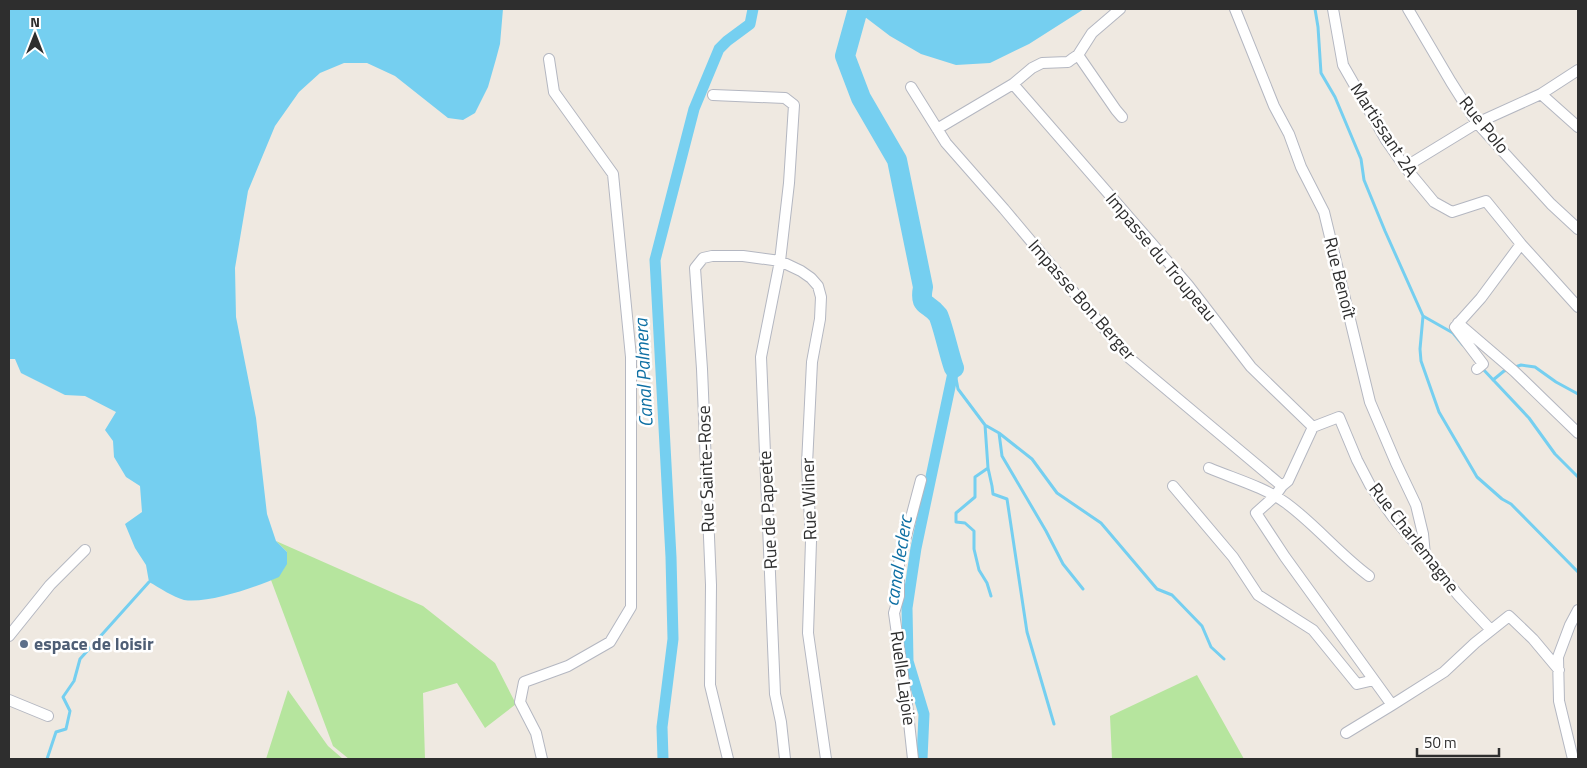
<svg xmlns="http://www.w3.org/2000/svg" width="1587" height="768" viewBox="0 0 1587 768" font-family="'Titillium Web',sans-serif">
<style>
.green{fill:#b6e59e}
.water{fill:#75cff0}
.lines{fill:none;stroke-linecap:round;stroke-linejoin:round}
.stream{stroke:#75cff0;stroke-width:3}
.canal{stroke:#75cff0;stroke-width:11}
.river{stroke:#75cff0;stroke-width:20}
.street-casing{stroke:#b4b7c1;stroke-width:12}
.street{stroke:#fff;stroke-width:10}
.service-dot{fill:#5c6f8a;stroke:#fff;stroke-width:2}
.labels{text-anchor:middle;stroke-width:5;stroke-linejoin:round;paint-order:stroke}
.street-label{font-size:18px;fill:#2e2e2e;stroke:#fff}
.service-label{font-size:18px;font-weight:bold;fill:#4e5e75;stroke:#fff;text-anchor:start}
.water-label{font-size:19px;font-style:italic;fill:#0d6fa3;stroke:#fff}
</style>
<rect width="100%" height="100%" fill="#efe9e1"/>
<path class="green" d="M 276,541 L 423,606 L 495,663 L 516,704 L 485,728 L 457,683 L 423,693 L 425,759 L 349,759 L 333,746 L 271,580 C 283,575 287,565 287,552 Z
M 1197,675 L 1244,759 L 1112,759 L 1110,716 Z
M 288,690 L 328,746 L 343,759 L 266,759 Z"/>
<path class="water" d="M 9,9 L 503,9 L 500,44 L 496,59 L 488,87 L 475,113 L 463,120 L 448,118 L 395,76 L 367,63 L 344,63 L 320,73 L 299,92 L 275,126 L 248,191 L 235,268 L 236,317 L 256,418 L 267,514 L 276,541 L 287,552 L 287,564 L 279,577 C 256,587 208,604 184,600 C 173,597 160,588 149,582 L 146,565 L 135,548 L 125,524 L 142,512 L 140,486 L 126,477 L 114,457 L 113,441 L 105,430 L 116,412 L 85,396 L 65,395 L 21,373 L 15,359 L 9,359 Z
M 860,9 L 1084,9 L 1029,44 L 990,63 L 956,65 L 921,54 L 890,36 L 865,17 Z"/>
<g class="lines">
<path class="stream" d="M 1315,9 L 1318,27 L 1321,73 L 1335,97 L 1361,159 L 1364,180 L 1385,231 L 1423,316 L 1453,333 L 1463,345
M 1423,316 L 1420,349 L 1421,361 L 1439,412 L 1477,477 L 1502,499 L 1511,504 L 1578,572
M 1481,367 L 1529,418 L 1555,454 L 1578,477
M 954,368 L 958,389 L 985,425 L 999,433 L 1002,456 L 1046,531 L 1063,564 L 1083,589
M 1493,380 L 1504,371 L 1521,365 L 1535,367 L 1556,382 L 1578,394
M 985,425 L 988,468 L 992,486 L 993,494 L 1007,499 L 1027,632 L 1054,724
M 999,433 L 1032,459 L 1057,493 L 1101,523 L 1157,589 L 1172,595 L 1202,626 L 1211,647 L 1224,659
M 988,468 L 975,477 L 975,497 L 956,513 L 956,522 L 965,523 L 974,531 L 974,549 L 979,570 L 987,583 L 991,596
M 47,759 L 56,732 L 66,729 L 70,711 L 63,697 L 74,681 L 80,659 L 149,582"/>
<path class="canal" d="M 663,759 L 662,727 L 673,639 L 671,557 L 655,260 L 694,109 L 719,49 L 727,41 L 750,24 L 753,9
M 922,759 L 924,714 L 908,661 L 907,608 L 916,548 L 954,368"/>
<path class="river" d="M 858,9 L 845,56 L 861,98 L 897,160 L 923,287 C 919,308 928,302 938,315 C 942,322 950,358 954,368"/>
<g class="street-casing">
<path id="street" d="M 1235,9 L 1274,106 L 1289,134 L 1301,167 L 1324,212 L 1370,402 L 1396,463 L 1416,505 L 1423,534 L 1425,555
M 1333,9 L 1343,65 L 1386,140 L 1405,167 L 1434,202 L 1452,212 L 1486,201 L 1521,244 L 1578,307
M 1408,9 L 1451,82 L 1477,123 L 1551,204 L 1578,229
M 1078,55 L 1116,110 L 1122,117
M 1013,84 L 1188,285 L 1251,367 L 1313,427
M 911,87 L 946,143 L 1004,209 L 1128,357 L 1282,486
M 1541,94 L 1578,127
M 713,95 L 785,98 L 794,105 L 789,183 L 780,261 L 761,357 L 775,694 L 781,722 L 785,759
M 937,129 L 1013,84 L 1032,68 L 1042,63 L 1068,62 L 1072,59 L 1078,55 L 1092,33 L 1120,9
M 1405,167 L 1477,123 L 1541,94 L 1578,70
M 1458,323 L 1514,371 L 1578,433
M 1477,369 L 1483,364 L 1455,327 L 1481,298 L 1521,244
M 1209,468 C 1235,479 1264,487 1286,503 C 1316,525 1339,554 1369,576
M 1173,486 L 1233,557 L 1258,595 L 1313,630 L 1357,684 L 1374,680
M 9,636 L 50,585 L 85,550
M 9,700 L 48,716
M 1392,705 L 1285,557 L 1256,513 L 1275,496 L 1282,486 L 1288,481 L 1313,427 L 1339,417 L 1357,460 L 1370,485 L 1393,517 L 1459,596 L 1491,630
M 1346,733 L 1392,705 L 1444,672 L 1475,643 L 1509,616 L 1533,639 L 1559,670
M 542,759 L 536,733 L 520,702 L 524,682 L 568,666 L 610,642 L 631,607 L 631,357 L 613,174 L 554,92 L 549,59
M 728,759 L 710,685 L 711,585 L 702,369 L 695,268 L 703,258 L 712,256 L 743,256 L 780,261 L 801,271 L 811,278 L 818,286 L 821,297 L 820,319 L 812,362 L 807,464 L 811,541 L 808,633 L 826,759
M 913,759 L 907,704 L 894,613 L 899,596 L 899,563 L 921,480
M 1573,759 L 1559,701 L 1558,657 L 1570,625 L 1578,610"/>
</g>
<use href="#street" class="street"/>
</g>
<circle class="service-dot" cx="24" cy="644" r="5"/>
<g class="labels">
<g class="street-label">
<text transform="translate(1484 125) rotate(51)" y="6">Rue Polo</text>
<text transform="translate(1384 130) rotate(57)" y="6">Martissant 2A</text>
<text transform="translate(1161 257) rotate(50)" y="6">Impasse du Troupeau</text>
<text transform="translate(1340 278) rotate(76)" y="6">Rue Benoît</text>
<text transform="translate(1082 300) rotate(49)" y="6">Impasse Bon Berger</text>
<text transform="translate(706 469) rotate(-92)" y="6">Rue Sainte-Rose</text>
<text transform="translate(809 499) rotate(-92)" y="6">Rue Wilner</text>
<text transform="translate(768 510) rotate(-93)" y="6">Rue de Papeete</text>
<text transform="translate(1414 538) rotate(52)" y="6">Rue Charlemagne</text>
<text transform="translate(903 678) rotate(82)" y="6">Ruelle Lajoie</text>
</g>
<g class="service-label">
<text x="34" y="650">espace de loisir</text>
</g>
<g class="water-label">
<text transform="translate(643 373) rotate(-93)" y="7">Canal Palmera</text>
<text transform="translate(898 561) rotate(-81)" y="7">canal leclerc</text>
</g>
</g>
<rect width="1587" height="768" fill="none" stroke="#2e2e2e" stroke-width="20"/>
<g transform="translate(35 35)" stroke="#ffffff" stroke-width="4" paint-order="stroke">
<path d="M0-4L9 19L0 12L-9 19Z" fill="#2e2e2e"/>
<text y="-8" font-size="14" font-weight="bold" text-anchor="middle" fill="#2e2e2e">N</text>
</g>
<path d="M1417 748v8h82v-8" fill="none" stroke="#2e2e2e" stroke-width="2.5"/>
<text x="1424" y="748" font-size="15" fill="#2e2e2e" stroke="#ffffff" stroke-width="4" paint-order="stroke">50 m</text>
</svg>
